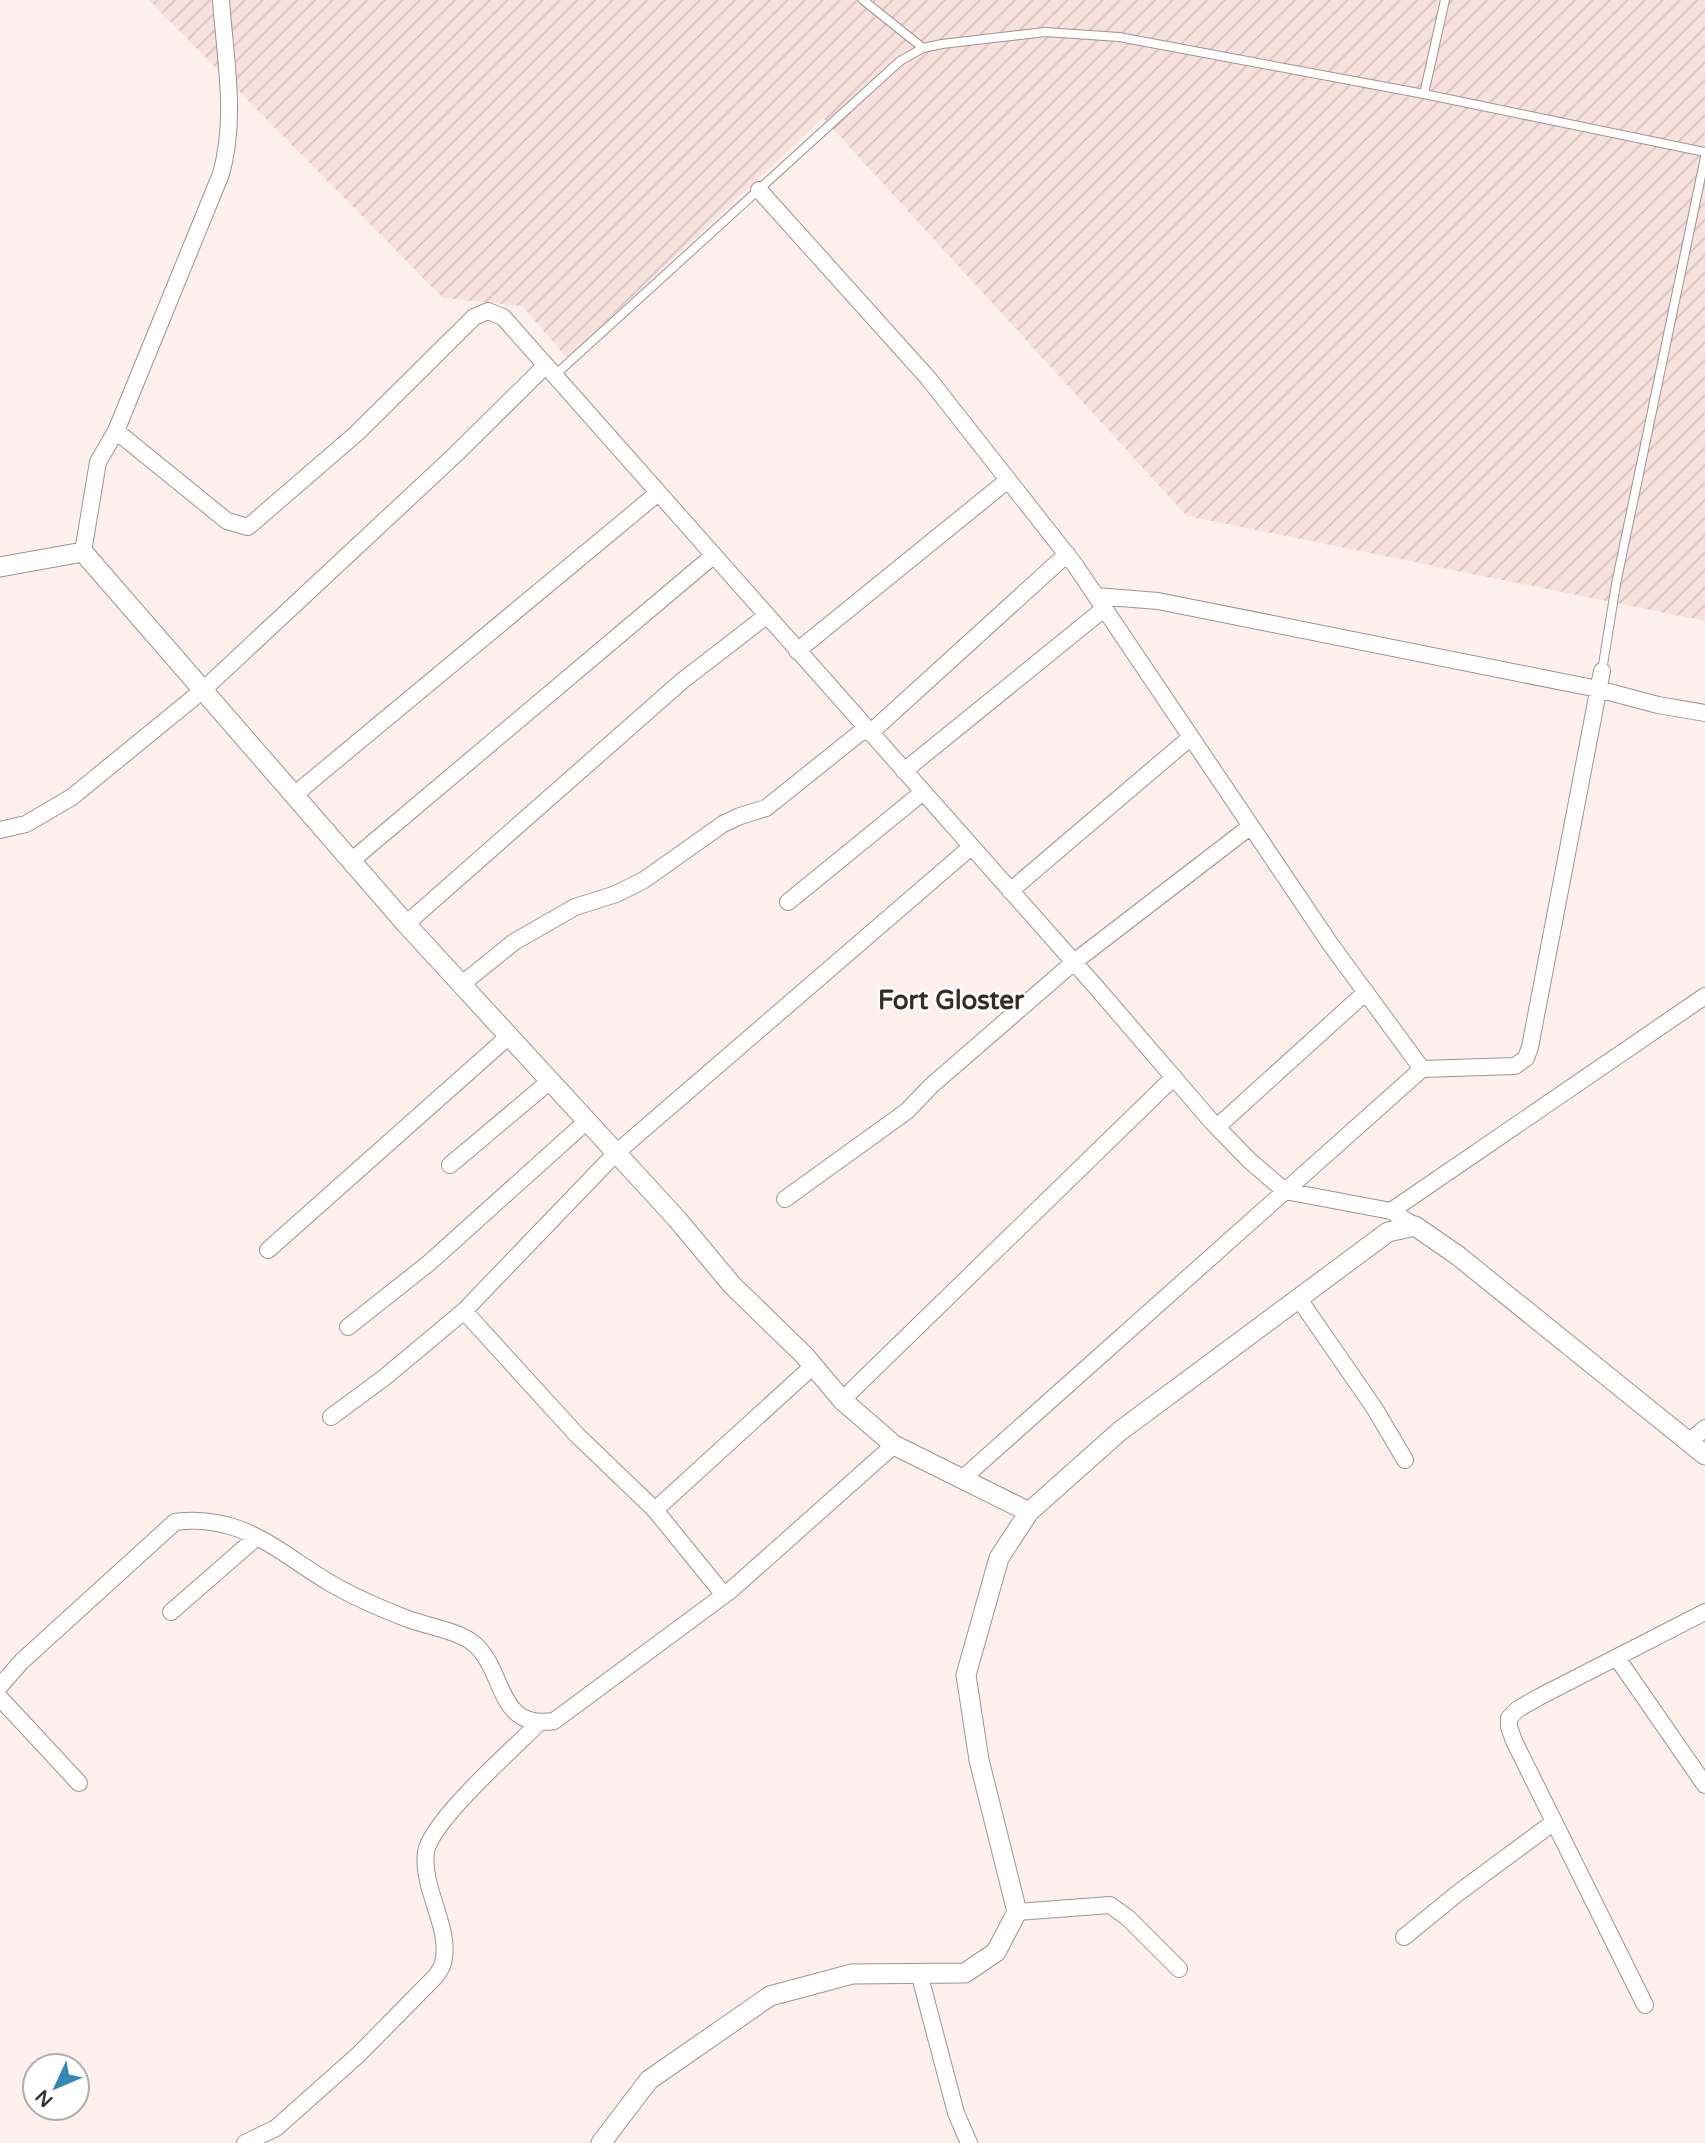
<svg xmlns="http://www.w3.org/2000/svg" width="1705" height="2143" viewBox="0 0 1705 2143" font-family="'Varela Round',sans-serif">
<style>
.industrial{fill:url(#industrial-furrows)}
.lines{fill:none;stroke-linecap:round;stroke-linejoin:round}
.service-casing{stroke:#9f9390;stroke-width:10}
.minor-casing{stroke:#9f9390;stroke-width:18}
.tertiary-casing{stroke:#9f9390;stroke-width:21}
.service{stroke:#fff;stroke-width:8}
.minor{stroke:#fff;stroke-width:16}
.tertiary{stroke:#fff;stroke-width:19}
.labels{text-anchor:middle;stroke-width:5;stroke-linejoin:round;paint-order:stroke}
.district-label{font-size:26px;font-weight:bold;fill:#352b29;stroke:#fff}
</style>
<defs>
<pattern id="industrial-furrows" width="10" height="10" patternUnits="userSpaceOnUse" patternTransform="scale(1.75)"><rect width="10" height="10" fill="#f7e1dd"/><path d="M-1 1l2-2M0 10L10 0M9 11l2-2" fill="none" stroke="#d4c2be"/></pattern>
</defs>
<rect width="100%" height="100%" fill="#fcefec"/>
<path class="industrial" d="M 149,0 L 1705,0 L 1705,621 L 1187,516 L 823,118 L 567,358 L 522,306 L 443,298 Z"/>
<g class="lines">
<g class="service-casing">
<path id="service" d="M 863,0 L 923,48
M 1424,94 L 1445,0
M 554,376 L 900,61 L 923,48 L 942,44 L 1045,32 L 1119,37 L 1424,94 L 1705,152
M 1602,671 L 1616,584 L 1705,157"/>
</g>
<g class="minor-casing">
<path id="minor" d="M 759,190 L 928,378 L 1075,565 L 1331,945 L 1422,1069 L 962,1479
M 116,431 L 227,521 L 248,527 L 357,433 L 474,317 L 488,311 L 503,317 L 1096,987 L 1212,1122 L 1250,1161 L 1285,1191 L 1391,1211 L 1415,1226
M 83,552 L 98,462 L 116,431 L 221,174 C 237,118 225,58 221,0
M 1096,596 L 1158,601 L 1598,689 L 1658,705 L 1705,713
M 797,651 L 1008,480
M 870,733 L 1067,554
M 904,771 L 1105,608
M 294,795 L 658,493
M 0,830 L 26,824 L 72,797 L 203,690 L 456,454 L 545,366
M 351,861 L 713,556
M 1010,891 L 1191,737
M 788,902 L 923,792
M 406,924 L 682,681 L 766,616
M 462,984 L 514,942 L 575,907 L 616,894 L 644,880 L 723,824 L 740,816 L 766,808 L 866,728
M 1422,1069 L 1515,1066 L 1526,1058 L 1530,1047 L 1602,671
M 1217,1127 L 1366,992
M 450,1165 L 550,1081
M 785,1199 L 907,1111 L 932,1085 L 1074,962 L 1251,826
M 1391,1211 L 1705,996
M 268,1250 L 509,1036
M 1299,1299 L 1375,1409 L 1405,1460
M 464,1311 L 577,1435 L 655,1510 L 724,1595
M 348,1327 L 429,1263 L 587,1121
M 842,1400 L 1174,1077
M 331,1417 L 385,1377 L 464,1311 L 616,1153 L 971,847
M 1689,1442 L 1705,1428
M 655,1510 L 813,1366
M 171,1612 L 257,1537
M 1617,1658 L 1705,1785
M 0,1686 L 22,1661 L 175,1522 C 195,1519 214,1521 233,1527 C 268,1538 299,1565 330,1583 C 354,1597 382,1609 408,1619 C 427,1626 458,1631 473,1643 C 506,1669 495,1730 554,1721 L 731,1590 L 894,1445
M 0,1698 L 79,1783
M 1017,1912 L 1110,1905 L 1128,1918 L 1179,1969
M 1404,1937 L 1458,1893 L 1554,1822
M 919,1973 L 956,2113 L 969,2143
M 1645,2005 L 1514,1741 L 1509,1727 L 1509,1718 L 1518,1709 L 1539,1697 L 1705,1612
M 245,2143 L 276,2128 L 358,2055 L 435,1977 C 438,1973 442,1968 443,1963 C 452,1928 421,1889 426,1852 C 431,1821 514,1748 539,1723"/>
</g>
<g class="tertiary-casing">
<path id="tertiary" d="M 0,567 L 83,552 L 406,924 L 677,1219 L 732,1285 L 805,1356 L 842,1400 L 894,1445 L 1029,1512
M 601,2143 L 649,2080 L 770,1996 L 852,1974 L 965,1973 L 996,1952 L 1017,1912 L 979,1760 L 966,1675 L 999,1558 L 1029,1512 L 1120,1431 L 1388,1232 L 1415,1226 L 1457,1255 L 1705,1455"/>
</g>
<use href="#service" class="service"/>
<use href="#minor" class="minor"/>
<use href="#tertiary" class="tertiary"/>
</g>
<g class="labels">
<g class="district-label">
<text x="951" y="1009">Fort Gloster</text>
</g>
</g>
<g transform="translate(56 2087) rotate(226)"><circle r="33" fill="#ffffff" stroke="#afadad" stroke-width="2"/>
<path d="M0-5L12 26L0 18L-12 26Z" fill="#3686b8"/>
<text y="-10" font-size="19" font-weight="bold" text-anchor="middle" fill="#373231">N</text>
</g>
</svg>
